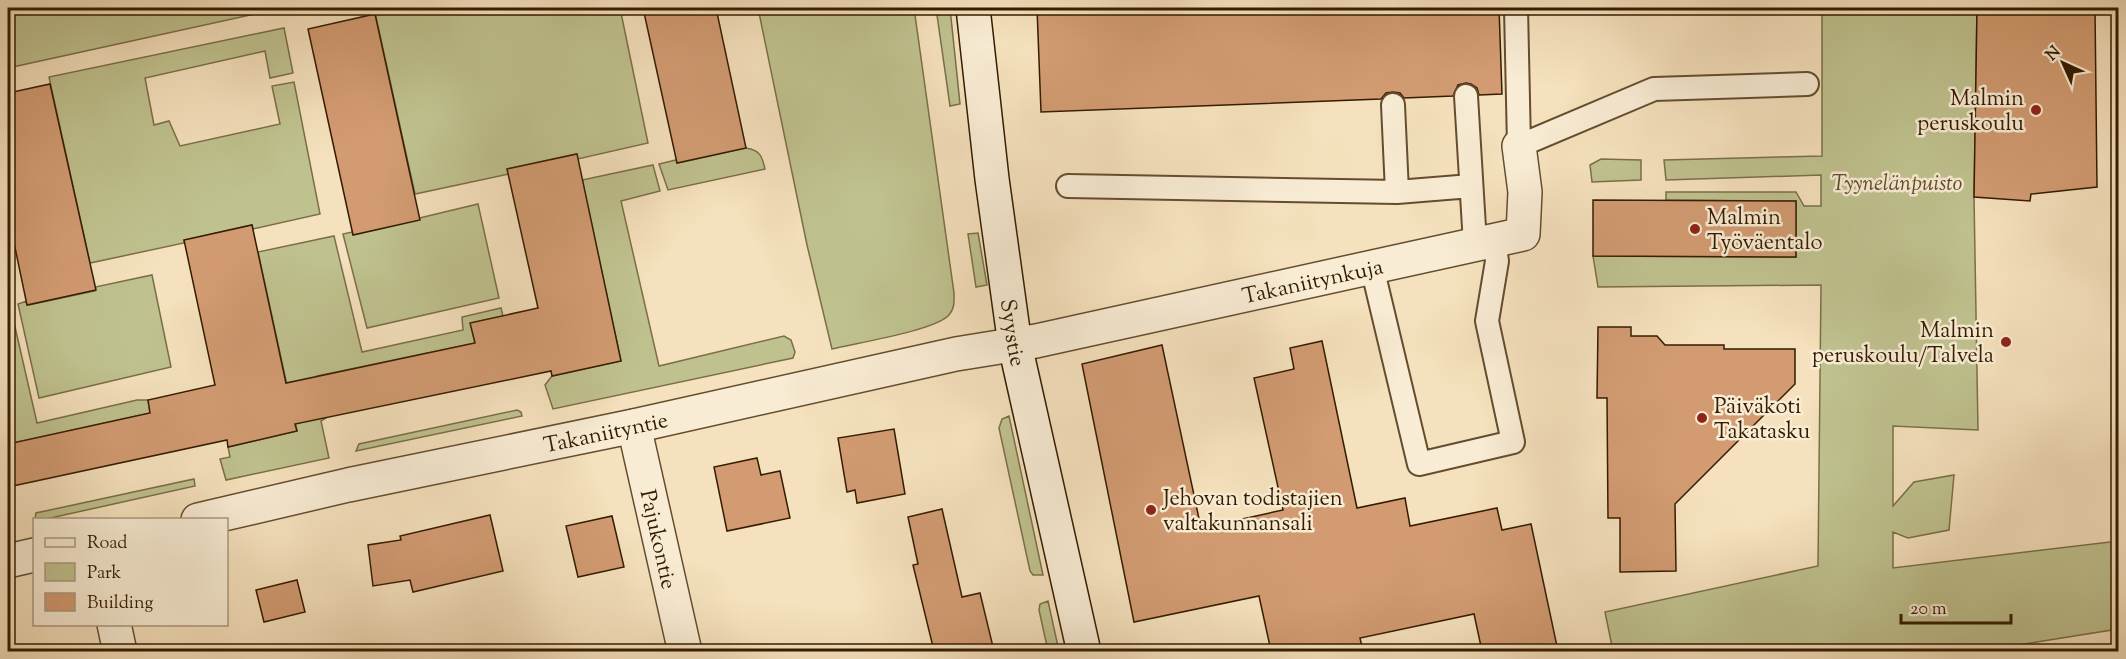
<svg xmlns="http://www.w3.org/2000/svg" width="2126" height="659" viewBox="0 0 2126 659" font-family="'Sorts Mill Goudy',serif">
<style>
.green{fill:#bfc28f;stroke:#7a6f48;stroke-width:1.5}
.building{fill:#d29b72;stroke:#341c00;stroke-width:1.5}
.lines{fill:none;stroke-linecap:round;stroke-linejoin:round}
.lane-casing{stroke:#644d2f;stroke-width:26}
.street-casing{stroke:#644d2f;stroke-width:36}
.secondary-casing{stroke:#341c00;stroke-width:36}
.lane{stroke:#f8ecd4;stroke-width:22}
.street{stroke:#f8ecd4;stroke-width:33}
.secondary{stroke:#f8ecd4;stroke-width:33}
.poi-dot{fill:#8f2418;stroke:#f8ecd4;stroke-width:2}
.labels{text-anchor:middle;stroke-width:5;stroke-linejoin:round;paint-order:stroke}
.poi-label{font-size:22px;fill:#341c00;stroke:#f8ecd4;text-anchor:start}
.park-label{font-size:22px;font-style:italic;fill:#5e4e2b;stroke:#f8ecd4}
.street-label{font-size:22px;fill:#341c00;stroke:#f8ecd4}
</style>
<rect width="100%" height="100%" fill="#f5e1bd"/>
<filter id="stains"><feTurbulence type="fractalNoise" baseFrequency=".00333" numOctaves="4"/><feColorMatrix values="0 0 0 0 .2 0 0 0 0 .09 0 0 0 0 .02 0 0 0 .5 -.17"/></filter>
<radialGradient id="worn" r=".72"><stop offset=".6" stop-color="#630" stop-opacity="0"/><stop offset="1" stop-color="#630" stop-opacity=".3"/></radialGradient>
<path class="green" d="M 8,8 L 282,8 L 8,68 Z
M 374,8 L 620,8 L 648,143 L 578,159 L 576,154 L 507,169 L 509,174 L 415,194 Z
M 758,8 L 914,8 L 954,293 C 954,301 955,308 949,315 C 934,331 856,343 832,349 L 807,245 Z
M 936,8 L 950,8 L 960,104 L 950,106 Z
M 1822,8 L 1977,8 L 1974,197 L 1978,430 L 1893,426 L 1893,506 L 1914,482 L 1954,475 L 1949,530 L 1908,538 L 1893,532 L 1893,568 L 2118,541 L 2118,629 L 1993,649 L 1993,652 L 1613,651 L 1605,612 L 1818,566 L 1821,285 L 1598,287 L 1593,256 L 1796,257 L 1796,201 L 1666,200 L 1666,192 L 1796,192 L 1804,206 L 1821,206 L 1821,175 L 1666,180 L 1664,160 L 1822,156 Z
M 284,28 L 293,73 L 270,78 L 265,51 L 145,78 L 154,125 L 169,121 L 180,146 L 280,124 L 272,86 L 294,82 L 320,214 L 253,229 L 252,225 L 184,240 L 184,243 L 90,263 L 49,77 Z
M 746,148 C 760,150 762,156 765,169 L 668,190 L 659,164 L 676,160 L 677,163 Z
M 1601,159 L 1641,160 L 1641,180 L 1592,182 L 1590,165 Z
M 653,165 L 660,191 L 621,201 L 659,366 L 784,336 L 791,340 L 795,352 L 793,358 L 553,409 L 545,385 L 552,376 L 621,361 L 582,180 Z
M 478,204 L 499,298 L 367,328 L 343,234 L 352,232 L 353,234 Z
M 978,233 L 987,285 L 976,287 L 968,234 Z
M 334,236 L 362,352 L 463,330 L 462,317 L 501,308 L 503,316 L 471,323 L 475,343 L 317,376 L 326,418 L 321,421 L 329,458 L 226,480 L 220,459 L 230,457 L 228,447 L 297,431 L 258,252 Z
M 152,275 L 171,367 L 39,398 L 18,304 L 27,301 L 28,305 L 95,291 L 95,287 Z
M 10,305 L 37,423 L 137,400 L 148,400 L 150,413 L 8,444 L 8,306 Z
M 517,410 L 521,412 L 522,416 L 356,451 L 359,444 Z
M 1009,416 L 1043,575 L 1033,575 L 1030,571 L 999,428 L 1002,419 Z
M 194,479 L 195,486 L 46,519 L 35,519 L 36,513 Z
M 1048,601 L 1059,651 L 1048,651 L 1039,610 L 1040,604 Z"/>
<path class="building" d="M 643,8 L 716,8 L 746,148 L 677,163 Z
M 1037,8 L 1499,8 L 1502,94 L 1479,95 L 1477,88 L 1471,84 L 1466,83 L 1458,85 L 1453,96 L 1404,98 L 1400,93 L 1393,92 L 1386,93 L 1381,99 L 1041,112 Z
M 1977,8 L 2095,8 L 2097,187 L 2031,194 L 2030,201 L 1974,197 Z
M 375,14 L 420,220 L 353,235 L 308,29 Z
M 50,84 L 96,290 L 27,305 L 8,214 L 8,93 Z
M 577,154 L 621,361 L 552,376 L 551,371 L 295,424 L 297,431 L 228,447 L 227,440 L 8,487 L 8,444 L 150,413 L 148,400 L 215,385 L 184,240 L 252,225 L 286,383 L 475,343 L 470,323 L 538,308 L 507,169 Z
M 1593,200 L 1796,201 L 1796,257 L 1593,256 Z
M 1598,327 L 1631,327 L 1631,336 L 1657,336 L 1665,345 L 1724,345 L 1724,349 L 1795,349 L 1795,384 L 1675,504 L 1676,571 L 1620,572 L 1620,518 L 1608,518 L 1607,398 L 1597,398 Z
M 1322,341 L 1357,508 L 1405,498 L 1410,526 L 1497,508 L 1502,530 L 1531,524 L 1558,651 L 1482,651 L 1474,614 L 1360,638 L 1363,651 L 1271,651 L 1259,596 L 1134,622 L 1082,364 L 1162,345 L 1201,528 L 1283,510 L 1254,378 L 1294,369 L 1290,348 Z
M 894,429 L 905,494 L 857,503 L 855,490 L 847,492 L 838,438 Z
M 757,458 L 761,475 L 780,471 L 790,518 L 727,531 L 714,467 Z
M 942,509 L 962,597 L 980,593 L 994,651 L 934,651 L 913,565 L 918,564 L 908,517 Z
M 490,515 L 503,571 L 413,592 L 410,580 L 373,586 L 368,545 L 401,540 L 400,536 Z
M 612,516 L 624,567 L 578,577 L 566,526 Z
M 297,580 L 305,612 L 264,622 L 256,590 Z"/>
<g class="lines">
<g class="lane-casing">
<path id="lane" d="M 1516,8 L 1519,146 L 1654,89 L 1807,84
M 1466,96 L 1475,244
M 1393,105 L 1397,192
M 1068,186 L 1397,192 L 1471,186
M 1372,267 L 1419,464 L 1513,442 L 1487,321 L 1497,261 L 1494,240"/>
</g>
<g class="street-casing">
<g id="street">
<path id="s1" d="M 634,426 L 685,652"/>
<path id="s2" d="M 198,520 L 348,485 L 634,426 L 956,354 L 1036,341 L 1523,234 L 1525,192 L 1519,146"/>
<path d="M 8,561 L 34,555"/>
<path d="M 114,624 L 120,652"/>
</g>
</g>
<g class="secondary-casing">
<g id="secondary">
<path id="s3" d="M 973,8 L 992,179 L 1015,345 L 1084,652"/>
</g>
</g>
<use href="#lane" class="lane"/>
<use href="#street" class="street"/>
<use href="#secondary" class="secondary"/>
</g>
<g class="poi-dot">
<circle cx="2036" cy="110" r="6"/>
<circle cx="1695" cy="229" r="6"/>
<circle cx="2006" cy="342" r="6"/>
<circle cx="1702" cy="418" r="6"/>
<circle cx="1151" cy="510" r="6"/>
</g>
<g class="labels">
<g class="poi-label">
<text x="2024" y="105" text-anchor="end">Malmin<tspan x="2024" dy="25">peruskoulu</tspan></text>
<text x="1707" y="224">Malmin<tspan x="1707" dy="25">Työväentalo</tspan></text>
<text x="1994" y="337" text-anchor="end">Malmin<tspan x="1994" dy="25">peruskoulu/Talvela</tspan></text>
<text x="1714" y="413">Päiväkoti<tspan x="1714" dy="25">Takatasku</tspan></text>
<text x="1163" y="505">Jehovan todistajien<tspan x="1163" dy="25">valtakunnansali</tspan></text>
</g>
<g class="park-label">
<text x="1897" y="190">Tyynelänpuisto</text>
</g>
<g class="street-label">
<text dy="8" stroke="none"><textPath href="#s2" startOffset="1140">Takaniitynkuja</textPath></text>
<text dy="8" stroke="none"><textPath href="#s3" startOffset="327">Syystie</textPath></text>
<text dy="8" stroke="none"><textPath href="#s2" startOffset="417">Takaniityntie</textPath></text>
<text dy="8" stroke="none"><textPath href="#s1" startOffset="116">Pajukontie</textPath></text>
</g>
</g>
<rect width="2126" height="659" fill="none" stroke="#f5e1bd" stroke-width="30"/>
<rect x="9" y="9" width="2108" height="641" fill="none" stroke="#341c00" stroke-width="3"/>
<rect x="15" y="15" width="2096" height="629" fill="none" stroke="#341c00" stroke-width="1.5"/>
<rect x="33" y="518" width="195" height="108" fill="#f8ecd4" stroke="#aa997f" stroke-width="1.5"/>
<rect x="45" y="538" width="30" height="9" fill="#f8ecd4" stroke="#aa997f" stroke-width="1.5"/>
<text x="87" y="548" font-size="18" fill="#341c00">Road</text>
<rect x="45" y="563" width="30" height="18" fill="#bfc28f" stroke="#aa997f" stroke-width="1.5"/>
<text x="87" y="578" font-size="18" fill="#341c00">Park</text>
<rect x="45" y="593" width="30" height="18" fill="#d29b72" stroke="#aa997f" stroke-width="1.5"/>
<text x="87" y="608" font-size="18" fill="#341c00">Building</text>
<g transform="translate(2063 63) rotate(315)" stroke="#f8ecd4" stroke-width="4.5" paint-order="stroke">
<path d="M0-4.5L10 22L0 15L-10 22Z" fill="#341c00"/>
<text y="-9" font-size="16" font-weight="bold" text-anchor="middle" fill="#341c00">N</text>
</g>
<path d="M1901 614v9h110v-9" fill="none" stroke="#341c00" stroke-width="3"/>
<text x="1910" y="614" font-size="18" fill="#341c00" stroke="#f8ecd4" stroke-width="4.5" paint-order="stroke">20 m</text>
<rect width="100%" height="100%" filter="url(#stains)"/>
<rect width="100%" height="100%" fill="url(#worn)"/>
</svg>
